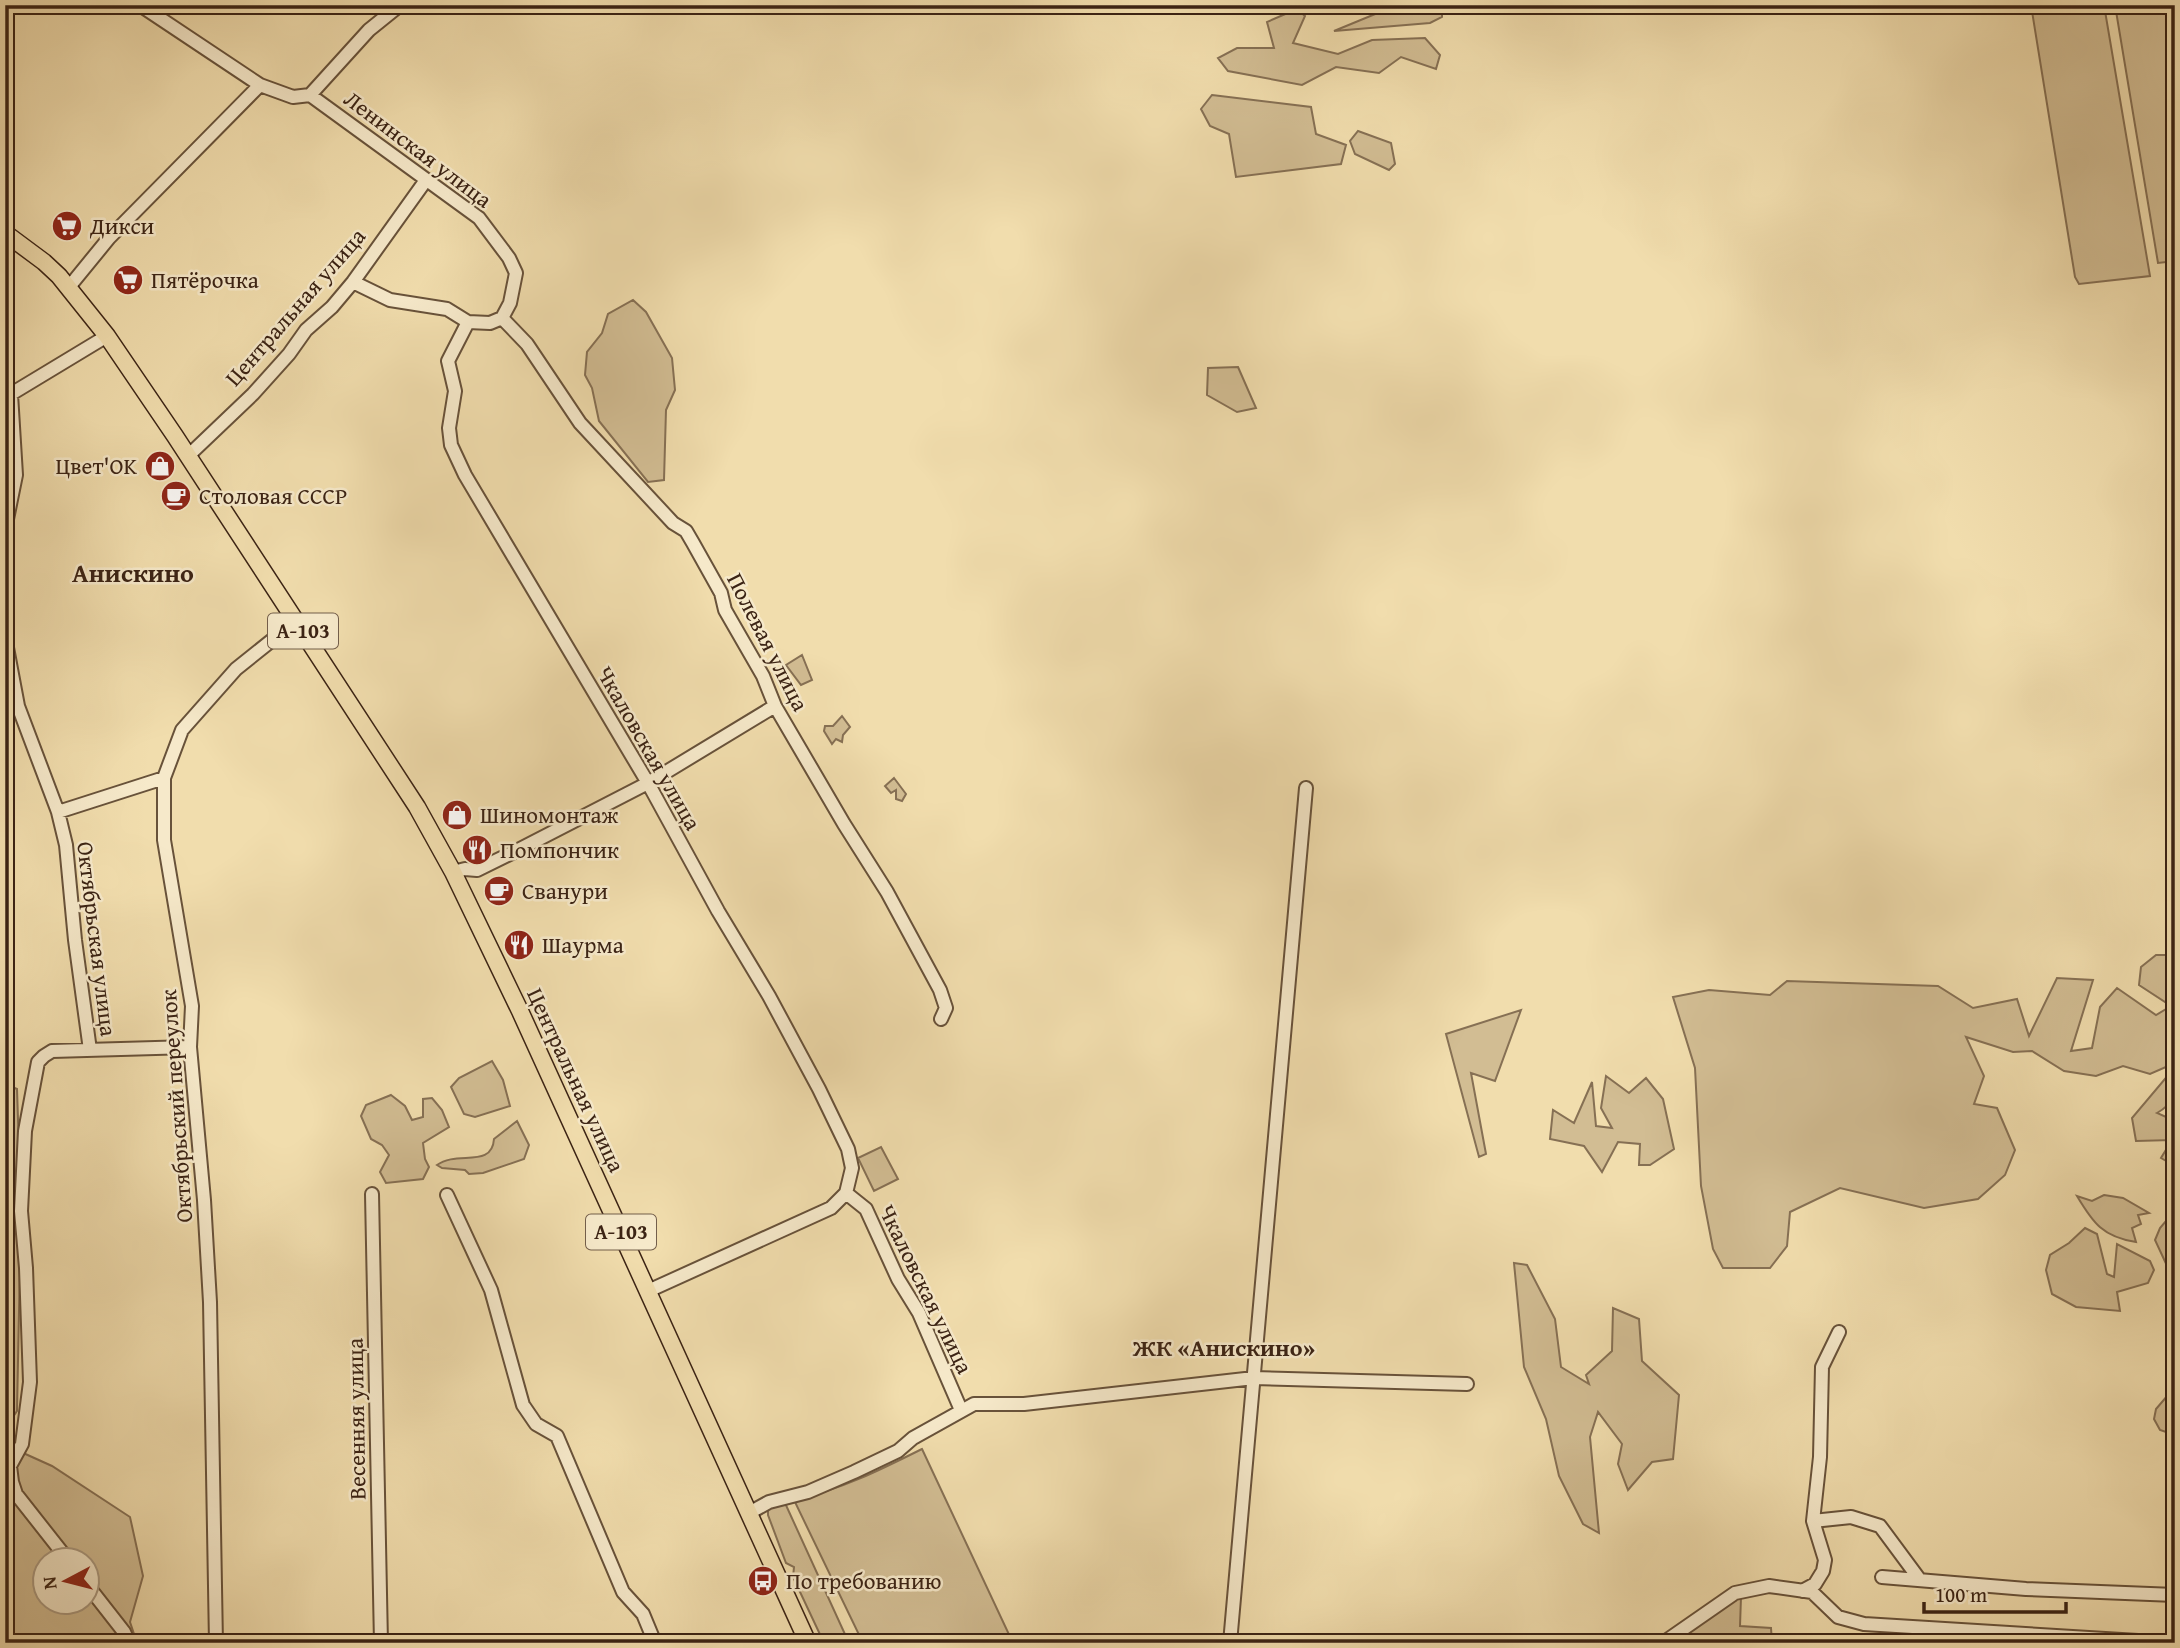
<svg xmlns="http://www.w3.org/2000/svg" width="2180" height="1648" viewBox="0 0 2180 1648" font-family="'Gentium Book Plus',serif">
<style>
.green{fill:#d2bd93;stroke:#867054;stroke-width:2;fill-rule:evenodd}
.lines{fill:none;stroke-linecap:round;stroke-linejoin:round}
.minor-casing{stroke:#68523a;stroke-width:16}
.major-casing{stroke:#3b2314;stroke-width:19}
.minor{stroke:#f6e9ca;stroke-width:12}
.major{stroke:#f1ddad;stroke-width:16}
.labels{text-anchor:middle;stroke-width:5;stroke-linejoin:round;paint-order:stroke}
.shield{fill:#f6e9ca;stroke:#735e4b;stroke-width:2}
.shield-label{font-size:21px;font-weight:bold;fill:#3b2314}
.street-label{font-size:23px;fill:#3b2314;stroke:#f6e9ca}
.poi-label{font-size:23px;fill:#3b2314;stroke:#f6e9ca;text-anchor:start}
.neighbourhood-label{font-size:24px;font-weight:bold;fill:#3b2314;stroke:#f6e9ca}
.quarter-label{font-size:26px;font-weight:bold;fill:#3b2314;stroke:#f6e9ca}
</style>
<rect width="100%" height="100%" fill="#f1ddad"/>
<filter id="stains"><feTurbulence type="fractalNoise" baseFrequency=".00286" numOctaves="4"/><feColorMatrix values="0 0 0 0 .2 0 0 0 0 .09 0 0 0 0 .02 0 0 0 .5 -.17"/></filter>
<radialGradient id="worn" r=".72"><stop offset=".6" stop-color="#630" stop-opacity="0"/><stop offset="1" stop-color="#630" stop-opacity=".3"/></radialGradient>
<path class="green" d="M 1397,5 L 1442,5 L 1442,17 L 1430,23 L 1334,31 Z
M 2031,5 L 2104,5 L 2150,276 L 2079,284 L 2075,277 Z
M 2115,5 L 2175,5 L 2175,261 L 2158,263 Z
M 1297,9 L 1305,16 L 1293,43 L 1338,54 L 1372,40 L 1425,38 L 1440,55 L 1436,69 L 1401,57 L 1379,73 L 1336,67 L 1302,85 L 1228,71 L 1218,58 L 1237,48 L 1274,48 L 1267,22 Z
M 1212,95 L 1311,107 L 1316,134 L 1346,145 L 1341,164 L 1236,177 L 1229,134 L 1210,126 L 1201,109 Z
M 1358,131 L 1391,143 L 1395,164 L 1389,170 L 1355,154 L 1350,141 Z
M 633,300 L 646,312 L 672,358 L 675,390 L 666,410 L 664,480 L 648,482 L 599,421 L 592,388 L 585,375 L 587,352 L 602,333 L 608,314 Z
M 1238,367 L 1256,408 L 1237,412 L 1207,395 L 1208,368 Z
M 802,655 L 812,680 L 801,685 L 786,665 Z
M 842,716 L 850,727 L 843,735 L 842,742 L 836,739 L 832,744 L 824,731 L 825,726 L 833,726 Z
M 894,778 L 906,794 L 902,801 L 896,799 L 896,790 L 891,793 L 885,786 Z
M 2156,955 L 2175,955 L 2175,1063 L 2150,1074 L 2123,1066 L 2096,1076 L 2064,1071 L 2032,1051 L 2013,1052 L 1966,1037 L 1984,1076 L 1974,1104 L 1997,1108 L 2015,1150 L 2005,1175 L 1978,1199 L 1924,1208 L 1840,1188 L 1790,1212 L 1787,1246 L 1770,1268 L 1723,1268 L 1713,1249 L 1701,1186 L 1695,1068 L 1673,997 L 1709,990 L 1770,995 L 1787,981 L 1938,986 L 1973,1008 L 2017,999 L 2029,1036 L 2057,978 L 2093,980 L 2071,1051 L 2092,1048 L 2100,1007 L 2117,988 L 2156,1015 L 2171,1006 L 2139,985 L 2141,967 Z
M 1521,1010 L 1495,1081 L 1471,1073 L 1486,1154 L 1479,1157 L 1446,1034 Z
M 492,1061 L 503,1080 L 510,1106 L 475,1117 L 464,1114 L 451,1087 L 459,1078 Z
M 2175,1067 C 2175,1089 2178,1101 2157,1113 L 2175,1121 L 2175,1166 L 2161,1158 L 2172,1140 L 2136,1141 L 2132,1118 Z
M 1606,1076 L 1629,1093 L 1646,1078 L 1663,1099 L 1674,1149 L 1650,1165 L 1639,1165 L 1640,1144 L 1618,1142 L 1602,1172 L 1584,1146 L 1550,1139 L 1553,1110 L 1574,1123 L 1592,1082 L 1596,1126 L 1612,1128 L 1601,1108 Z
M 5,1084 L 17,1089 L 21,1211 L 17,1411 L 5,1429 Z
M 391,1095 L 405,1106 L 412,1120 L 423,1117 L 423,1099 L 432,1098 L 442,1110 L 449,1127 L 423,1143 L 425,1159 L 429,1167 L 423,1179 L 386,1183 L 380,1172 L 389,1155 L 382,1145 L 371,1139 L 361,1116 L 366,1105 Z
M 517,1121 L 529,1145 L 524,1159 L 483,1173 L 469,1174 L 465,1170 L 442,1168 L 437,1165 C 457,1150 492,1169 494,1139 Z
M 881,1147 L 898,1179 L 874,1191 L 858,1158 Z
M 2104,1195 L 2123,1198 L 2149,1213 L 2138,1215 L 2141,1224 L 2132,1228 L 2136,1242 C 2103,1237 2093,1223 2077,1196 L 2092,1201 Z
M 2171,1215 L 2175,1216 L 2175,1268 L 2168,1268 L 2155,1240 L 2160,1228 Z
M 2085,1228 L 2097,1234 L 2107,1274 L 2114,1277 L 2117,1244 L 2150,1261 L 2154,1270 L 2148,1283 L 2117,1292 L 2120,1311 L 2076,1307 L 2052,1294 L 2046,1270 L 2050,1255 L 2069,1243 Z
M 1514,1263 L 1527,1265 L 1555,1319 L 1561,1367 L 1589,1384 L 1586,1375 L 1612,1351 L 1613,1308 L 1639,1319 L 1642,1361 L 1679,1395 L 1673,1459 L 1652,1462 L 1628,1490 L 1618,1464 L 1622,1444 L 1598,1412 L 1590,1437 L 1599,1533 L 1583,1524 L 1559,1476 L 1546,1419 L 1524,1367 Z
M 2175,1394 L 2175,1435 L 2160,1430 L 2154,1419 L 2156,1409 L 2168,1395 Z
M 922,1449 L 1013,1643 L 863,1643 L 794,1500 C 840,1490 880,1470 922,1449 Z
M 21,1452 L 52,1466 L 130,1517 L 143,1576 L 130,1622 L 137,1643 L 5,1643 L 5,1454 L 13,1459 ZM 46,1560 L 88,1560 L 88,1602 L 46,1602 Z
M 785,1503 L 849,1643 L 824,1643 L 793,1577 L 794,1567 L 786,1563 L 768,1515 L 768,1506 Z
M 1741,1597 L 1740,1626 L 1771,1628 L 1772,1643 L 1681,1643 L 1680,1637 L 1727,1600 Z"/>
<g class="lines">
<g class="minor-casing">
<path id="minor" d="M 140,5 L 260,85 L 293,97 L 310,95 L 479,218 L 509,258 L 516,273 L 510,303 L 502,318
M 310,95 L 369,30 L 400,5
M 353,282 L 390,300 L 447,309 L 468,322 L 490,323 L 502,318
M 69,287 L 109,238 L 260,85
M 502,318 L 527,344 L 580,423 L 673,523 L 686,531 L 693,543 L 721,593 L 725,610 L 763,676 L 775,706 L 844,824 L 887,892 L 940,990 L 946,1008 L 941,1019
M 468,322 L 448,361 L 455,391 L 449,428 L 451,445 L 465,475 L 648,783 L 718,911 L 769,996 L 819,1089 L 848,1149 L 852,1168 L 846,1193 L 831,1208 L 648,1291
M 5,395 L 11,394 L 107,336
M 188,456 L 253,394 L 289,354 L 306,330 L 332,307 L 353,282 L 426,180
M 5,529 L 16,475 L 11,394
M 5,637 L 18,706 L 58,812 L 66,845 L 75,940 L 90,1050
M 58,812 L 164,778
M 453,872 L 465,869 L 477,870 L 516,851 L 648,783 L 775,706
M 846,1193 L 866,1209 L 898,1279 L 919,1313 L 961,1410
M 372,1194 L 381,1643
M 447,1195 L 491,1290 L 523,1405 L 536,1424 L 557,1436 L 623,1592 L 643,1614 L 655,1643
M 749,1513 L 769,1502 L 808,1492 L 854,1472 L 898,1451 L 913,1438 L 974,1404 L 1024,1404 L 1254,1378 L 1467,1384
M 1813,1521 L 1851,1517 L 1880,1526 L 1920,1580
M 68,1560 L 16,1494 L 12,1482 L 10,1466 L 22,1444 L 30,1382 L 26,1268 L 21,1211 L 25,1131 L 38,1062 L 44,1056 L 52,1051 L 190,1047
M 1882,1577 L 2026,1589 L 2175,1595
M 88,1586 L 124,1632 L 129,1643
M 1802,1591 L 1815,1584 L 1823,1571 L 1825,1560 L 1813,1521 L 1820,1457 L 1822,1367 L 1839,1332
M 216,1643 L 210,1302 L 204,1200 L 190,1047 L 192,1006 L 164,840 L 164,778 L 182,730 L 236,669 L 296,621
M 1230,1643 L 1306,788
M 1663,1643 L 1735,1593 L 1769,1586 L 1812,1592 L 1838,1617 L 1864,1624 L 2171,1643"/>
</g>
<g class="major-casing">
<path id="major" d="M 5,233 L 44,262 L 59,276 L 107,336 L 175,436 L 417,807 L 453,872 L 520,1011 L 808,1643"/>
</g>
<use href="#minor" class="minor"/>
<use href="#major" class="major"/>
</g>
<defs>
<g id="supermarket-disc" transform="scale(1.575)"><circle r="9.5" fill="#8f2418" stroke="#f6e9ca"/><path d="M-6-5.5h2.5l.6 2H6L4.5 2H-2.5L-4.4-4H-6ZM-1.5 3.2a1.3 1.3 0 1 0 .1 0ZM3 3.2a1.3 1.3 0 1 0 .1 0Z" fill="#fff"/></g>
<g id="shop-disc" transform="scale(1.575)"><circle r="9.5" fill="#8f2418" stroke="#f6e9ca"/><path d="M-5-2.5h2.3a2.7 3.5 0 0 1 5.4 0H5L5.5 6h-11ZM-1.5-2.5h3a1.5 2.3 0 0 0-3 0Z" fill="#fff"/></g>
<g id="cafe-disc" transform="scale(1.575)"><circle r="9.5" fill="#8f2418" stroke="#f6e9ca"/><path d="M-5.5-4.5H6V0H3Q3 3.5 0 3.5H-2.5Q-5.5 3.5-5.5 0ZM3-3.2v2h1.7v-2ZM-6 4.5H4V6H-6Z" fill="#fff"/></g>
<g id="restaurant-disc" transform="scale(1.575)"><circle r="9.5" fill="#8f2418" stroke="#f6e9ca"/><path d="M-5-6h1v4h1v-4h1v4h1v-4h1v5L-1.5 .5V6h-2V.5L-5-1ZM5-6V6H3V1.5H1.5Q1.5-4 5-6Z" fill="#fff"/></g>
<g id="bus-disc" transform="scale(1.575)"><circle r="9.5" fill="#8f2418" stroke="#f6e9ca"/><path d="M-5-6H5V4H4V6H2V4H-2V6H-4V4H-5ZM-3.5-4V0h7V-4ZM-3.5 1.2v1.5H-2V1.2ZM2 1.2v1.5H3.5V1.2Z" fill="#fff"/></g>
</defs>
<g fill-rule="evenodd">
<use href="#supermarket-disc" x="67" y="226"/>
<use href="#supermarket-disc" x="128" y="280"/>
<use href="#shop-disc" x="160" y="466"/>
<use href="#cafe-disc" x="176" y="496"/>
<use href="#shop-disc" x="457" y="815"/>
<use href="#restaurant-disc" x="477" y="850"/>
<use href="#cafe-disc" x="499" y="891"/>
<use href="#restaurant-disc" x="519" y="945"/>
<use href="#bus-disc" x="763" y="1581"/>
</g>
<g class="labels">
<g class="shield">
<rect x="268" y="613.5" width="70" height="35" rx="5"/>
<rect x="586" y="1214.5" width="70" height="35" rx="5"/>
</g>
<g class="shield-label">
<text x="303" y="638">А-103</text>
<text x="621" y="1239">А-103</text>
</g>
<g class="street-label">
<text transform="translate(418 149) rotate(37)" y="8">Ленинская улица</text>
<text transform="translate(295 307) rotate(-49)" y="8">Центральная улица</text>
<text transform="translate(768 642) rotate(63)" y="8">Полевая улица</text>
<text transform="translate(649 748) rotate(60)" y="8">Чкаловская улица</text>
<text transform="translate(97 939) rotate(83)" y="8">Октябрьская улица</text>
<text transform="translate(576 1080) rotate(65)" y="8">Центральная улица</text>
<text transform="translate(176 1106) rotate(-94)" y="8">Октябрьский переулок</text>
<text transform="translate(926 1289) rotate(64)" y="8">Чкаловская улица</text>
<text transform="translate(356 1419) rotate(-91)" y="8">Весенняя улица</text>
</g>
<g class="poi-label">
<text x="90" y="234">Дикси</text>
<text x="151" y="288">Пятёрочка</text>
<text x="137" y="474" text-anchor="end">Цвет'OK</text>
<text x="199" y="504">Столовая СССР</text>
<text x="480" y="823">Шиномонтаж</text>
<text x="500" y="858">Помпончик</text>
<text x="522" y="899">Сванури</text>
<text x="542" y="953">Шаурма</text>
<text x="786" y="1589">По требованию</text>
</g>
<g class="neighbourhood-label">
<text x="1224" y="1356">ЖК «Анискино»</text>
</g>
<g class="quarter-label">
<text x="133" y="582">Анискино</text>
</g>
</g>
<rect width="2180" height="1648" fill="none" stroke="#f1ddad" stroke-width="28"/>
<rect x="7" y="7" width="2166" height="1634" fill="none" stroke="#3b2314" stroke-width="3.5"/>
<rect x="14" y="14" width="2152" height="1620" fill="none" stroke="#3b2314" stroke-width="2"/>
<g transform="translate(66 1581) rotate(263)"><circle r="33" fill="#f6e9ca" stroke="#ab9a81" stroke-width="2"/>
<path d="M0-5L12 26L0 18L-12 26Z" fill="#8f2418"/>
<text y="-10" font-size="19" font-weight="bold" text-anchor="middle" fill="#3b2314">N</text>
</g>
<path d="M1924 1602v10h142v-10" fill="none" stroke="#3b2314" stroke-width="3.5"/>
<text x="1935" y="1602" font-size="21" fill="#3b2314" stroke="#f6e9ca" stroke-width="5" paint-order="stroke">100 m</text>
<rect width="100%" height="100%" filter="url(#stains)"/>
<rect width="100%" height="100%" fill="url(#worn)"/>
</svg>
